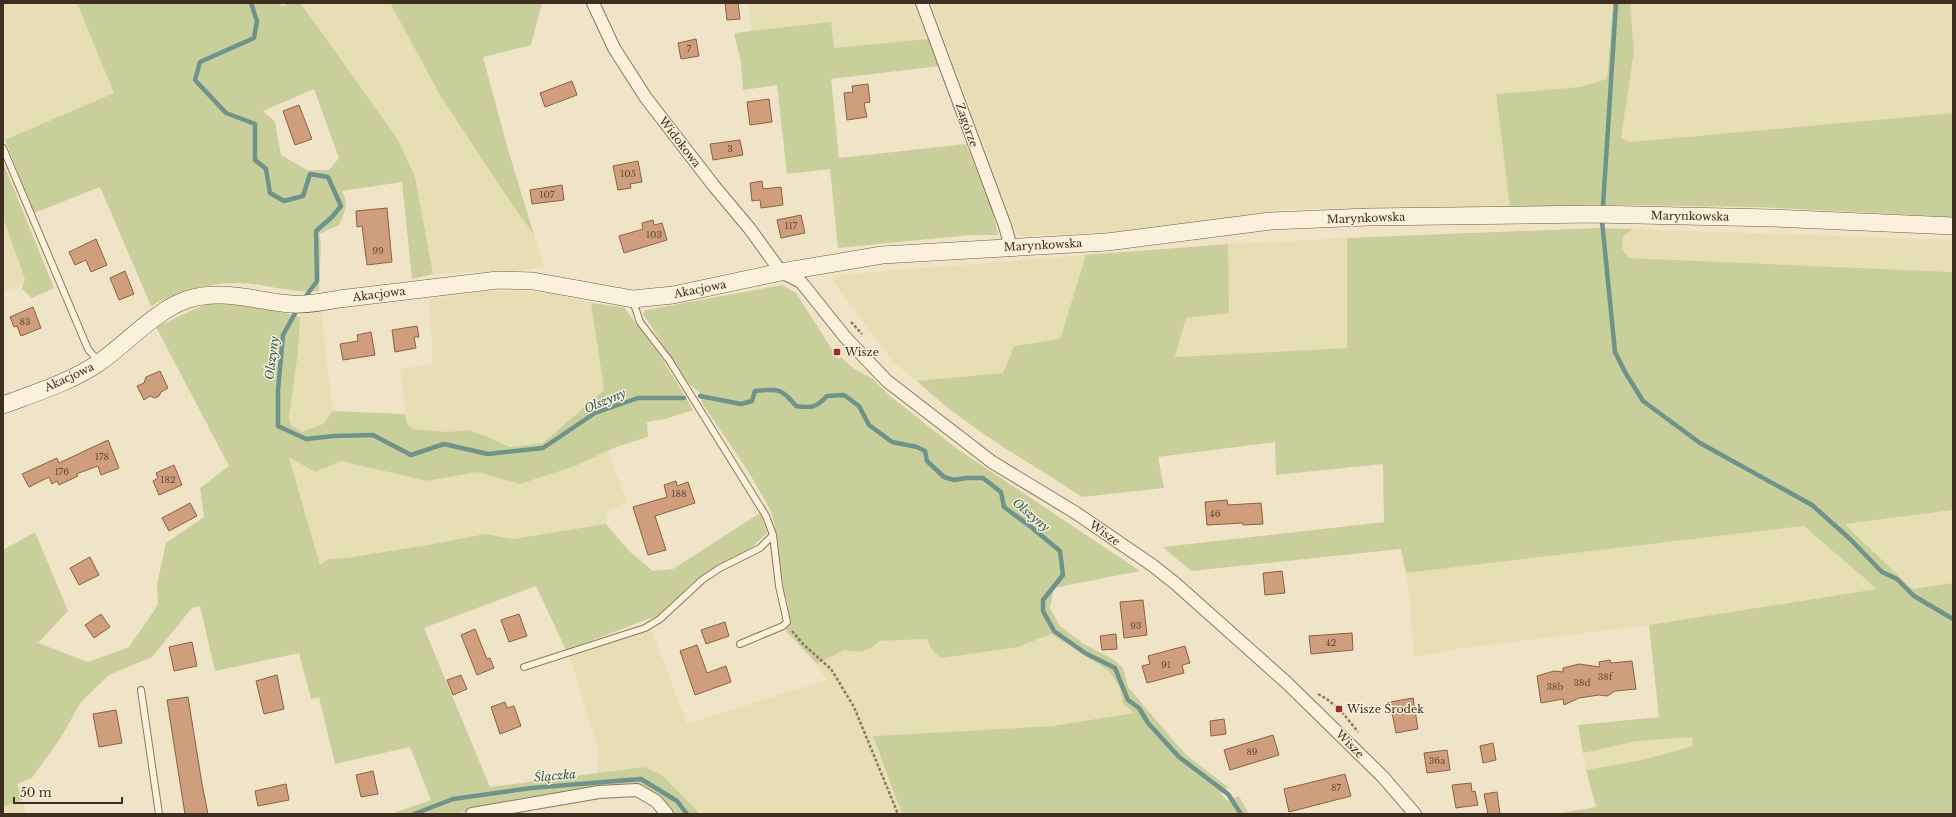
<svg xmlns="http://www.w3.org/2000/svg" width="1956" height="817" viewBox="0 0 1956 817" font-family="'Libre Baskerville',serif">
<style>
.farmland{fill:#e6deb5}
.green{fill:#c9cf9b;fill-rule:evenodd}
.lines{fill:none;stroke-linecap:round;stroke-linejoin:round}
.stream{stroke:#6f938a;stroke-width:4.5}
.building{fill:#cf9f7d;stroke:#8d5f41}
.lane-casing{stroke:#8d765c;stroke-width:8}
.street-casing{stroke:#8d765c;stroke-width:14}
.secondary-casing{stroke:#6f573f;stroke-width:18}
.path{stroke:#8d765c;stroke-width:2.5;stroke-dasharray:3 2;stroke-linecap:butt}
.lane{stroke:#faf1dc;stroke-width:6}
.street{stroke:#faf1dc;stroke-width:12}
.secondary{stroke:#faf1dc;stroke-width:17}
.poi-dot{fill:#9e2a2b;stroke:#f7eed8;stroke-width:1.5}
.labels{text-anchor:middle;stroke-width:3;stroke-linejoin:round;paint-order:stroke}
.number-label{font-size:9px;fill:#624a37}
.street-label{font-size:11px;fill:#3d2e20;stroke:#f7eed8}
.poi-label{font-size:11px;fill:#3d2e20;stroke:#f7eed8;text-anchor:start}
.water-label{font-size:12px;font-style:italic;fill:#2f5d5a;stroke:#f7eed8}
</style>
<rect width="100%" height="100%" fill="#f0e4c8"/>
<path class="farmland" d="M 3,3 L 77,3 L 115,93 L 5,140 L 3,136 Z
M 300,3 L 390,3 L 440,95 L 507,197 L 534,235 L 544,266 L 533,269 L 433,274 L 415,177 L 333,48 Z
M 749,3 L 913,3 L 928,39 L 834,48 L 831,22 L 751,31 Z
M 931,3 L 1612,3 L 1613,6 L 1608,79 L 1580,87 L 1496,94 L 1510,207 L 1286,209 L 1154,230 L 1026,236 L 1017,235 Z
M 1630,3 L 1953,3 L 1953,113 L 1631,142 L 1621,138 L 1634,51 Z
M 3,218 L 26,279 L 24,284 L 3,292 Z
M 1633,229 L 1953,240 L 1953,272 L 1629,258 L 1622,249 L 1623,236 Z
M 1347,238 L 1347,348 L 1175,357 L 1186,318 L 1229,313 L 1228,244 Z
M 1086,255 L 1060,339 L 1014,346 L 1003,373 L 917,381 L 894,363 L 833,281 L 837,275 Z
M 514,290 L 551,293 L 591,303 L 604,390 L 543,443 L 510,447 L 483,435 L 468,430 L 448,432 L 413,429 L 407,424 L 400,369 L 433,364 L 429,299 L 477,292 Z
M 321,312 L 333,411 L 323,424 L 302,432 L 291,425 L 289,416 L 298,353 L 300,317 Z
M 608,451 L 627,502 L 608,511 L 606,524 L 513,539 L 485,534 L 428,545 L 346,558 L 328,559 L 320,565 L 289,456 L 315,472 L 341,461 L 427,481 L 477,472 L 520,484 L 575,466 Z
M 1953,510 L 1953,583 L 1912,589 L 1845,524 Z
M 1804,526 L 1878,589 L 1649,625 L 1463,648 L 1414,657 L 1410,600 L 1406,573 Z
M 651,629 L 687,724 L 826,680 L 817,664 L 844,650 L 860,652 L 871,648 L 879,641 L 927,639 L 932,650 L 1018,647 L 1051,634 L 1109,671 L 1120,688 L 1123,704 L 1135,714 L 1053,726 L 873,736 L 902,814 L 700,814 L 662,775 L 644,767 L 597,774 L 599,751 L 569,655 Z
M 1692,737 L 1693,746 L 1642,760 L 1586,770 L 1583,753 L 1637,741 Z
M 22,800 L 27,814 L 3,814 L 3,807 Z"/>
<path class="green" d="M 77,3 L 280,3 L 282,6 L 289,3 L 300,3 L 333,48 L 398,140 L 415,177 L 433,274 L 412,279 L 402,182 L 342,191 C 349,204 345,212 339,225 L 319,234 L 321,244 L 319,291 C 293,293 277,287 252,284 C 216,280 183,290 151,306 L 100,187 L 34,213 L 5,140 L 114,93 ZM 314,89 L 339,158 L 329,170 L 307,170 L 281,155 L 275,122 L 263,111 Z
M 390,3 L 542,3 L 531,45 L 483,57 L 507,146 L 534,235 L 507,197 L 440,95 Z
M 1612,3 L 1630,3 L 1634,51 L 1621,138 L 1631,142 L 1953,113 L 1953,217 L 1758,207 L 1613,205 L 1510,207 L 1496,94 L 1580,87 L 1607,79 L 1613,6 Z
M 831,22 L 834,48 L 928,39 L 939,66 L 831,79 L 839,158 L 966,144 L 993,212 L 998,235 L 971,235 L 838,248 L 830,169 L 787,174 L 777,85 L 743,90 L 741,62 L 734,33 Z
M 3,162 L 54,288 L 32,298 L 22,289 L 25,279 L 3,218 Z
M 1598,228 L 1633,229 L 1623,236 L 1622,249 L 1629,258 L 1953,272 L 1953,510 L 1845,524 L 1912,589 L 1953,583 L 1953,814 L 1555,814 L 1596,807 L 1586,770 L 1642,760 L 1693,746 L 1692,737 L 1637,741 L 1583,753 L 1578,725 L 1659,717 L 1649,625 L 1877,589 L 1804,526 L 1406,573 L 1401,549 L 1191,571 L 1163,547 L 1384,522 L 1383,464 L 1276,475 L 1275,442 L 1158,457 L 1164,488 L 1082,497 C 1027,461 964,426 917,381 L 1003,373 L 1014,346 L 1060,339 L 1086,255 L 1228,244 L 1229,313 L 1186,318 L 1175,357 L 1347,348 L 1347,238 Z
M 782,285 L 796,293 L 838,359 L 841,357 L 854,369 L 873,379 L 890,396 L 956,448 L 1140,571 L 1054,588 L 1050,608 L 1060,626 L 1084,644 L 1114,660 L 1123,668 L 1128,687 L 1185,754 L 1228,787 L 1221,794 L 1228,801 L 1239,796 L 1249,814 L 902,814 L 873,736 L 1053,726 L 1134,713 L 1123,704 L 1120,688 L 1109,671 L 1051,634 L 1018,647 L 941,658 L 932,650 L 927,639 L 879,641 L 871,648 L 860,652 L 844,650 L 817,664 L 786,631 L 788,604 L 784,591 L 778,556 L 778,541 L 771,511 L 748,471 L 702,403 L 699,392 L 688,383 L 643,314 L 646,310 Z
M 208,303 C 240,304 269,309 300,317 L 298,353 L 289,416 L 291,425 L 302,432 L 323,424 L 333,411 L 405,414 L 407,424 L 413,429 L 448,432 L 468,430 L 483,435 L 510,447 L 543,443 L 604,390 L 591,303 L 624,307 L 663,360 L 693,410 L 665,419 L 647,422 L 648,437 L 616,447 L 575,466 L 520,484 L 477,472 L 427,481 L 341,461 L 315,472 L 289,457 L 320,565 L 328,559 L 346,558 L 428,545 L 485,534 L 513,539 L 606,524 L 629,551 L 653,571 L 673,569 L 760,513 L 767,533 L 749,550 L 716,566 L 694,581 L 659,615 L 566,650 L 536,586 L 424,628 L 490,787 L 644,767 L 662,775 L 700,814 L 675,814 L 665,802 L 645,786 L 629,783 L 485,807 L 455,814 L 390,814 L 431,800 L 410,747 L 335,764 L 319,697 L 311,699 L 299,653 L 215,671 L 200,606 L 192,608 L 152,657 L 109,675 L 81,702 L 60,739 L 32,778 L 17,784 L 22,800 L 3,807 L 3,550 L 35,532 L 68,611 L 38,643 L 88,662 L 129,647 L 158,605 L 157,584 L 166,543 L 204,517 L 200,488 L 229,466 L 156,327 Z"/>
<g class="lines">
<path class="stream" d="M 251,3 L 257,21 L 254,38 L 200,62 L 195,80 L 226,113 L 255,124 L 255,160 L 266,169 L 270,193 L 284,201 L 303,196 L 310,174 L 328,177 L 341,206 L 332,217 L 316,231 L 317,281 L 303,300
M 1603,206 L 1616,3
M 1602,221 L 1615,352 L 1625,372 L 1643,401 L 1700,443 L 1812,505 L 1850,539 L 1882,572 L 1897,579 L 1914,596 L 1953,619
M 298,308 L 283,335 L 278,390 L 278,426 L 306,439 L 334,436 L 373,435 L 411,455 L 444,444 L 488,454 L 543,448 L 595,413 L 638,398 L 684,398
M 700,396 L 741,404 L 752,401 L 755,391 C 777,389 781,387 796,406 C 811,408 816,408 827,396 L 844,395 L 859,406 L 869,425 L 892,442 L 917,447 L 925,451 L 927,461 L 944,477 L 954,480 L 966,478 L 983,478 L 1001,492 L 1004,507 L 1031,527 L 1060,551 L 1063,575 L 1043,600 L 1043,611 L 1054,631 L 1085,653 L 1115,668 L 1128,700 L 1139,708 L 1148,723 L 1179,757 L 1228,794 L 1241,814
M 414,814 L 453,799 L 531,788 L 641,779 L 677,801 L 687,814"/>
</g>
<path class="building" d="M 725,3 L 738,3 L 740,19 L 727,20 Z
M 696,39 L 699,56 L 681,59 L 678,43 Z
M 572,81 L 577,95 L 545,107 L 540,93 Z
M 868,84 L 870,102 L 864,103 L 867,117 L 847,120 L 844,93 L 853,92 L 852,86 Z
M 769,99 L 772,122 L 750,125 L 747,102 Z
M 299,105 L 312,139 L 295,145 L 283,111 Z
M 740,140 L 743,155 L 713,160 L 710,144 Z
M 638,161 L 642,182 L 630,184 L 631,188 L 618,190 L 613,166 Z
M 762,181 L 763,189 L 781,187 L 783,205 L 761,208 L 760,200 L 752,201 L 750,183 Z
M 562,185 L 564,200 L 532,204 L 530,190 Z
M 387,208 L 392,262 L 367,265 L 362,226 L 357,227 L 356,211 Z
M 801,215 L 805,233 L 781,238 L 777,220 Z
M 653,220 L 654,225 L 662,223 L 667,240 L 624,253 L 619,236 L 643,229 L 642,223 Z
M 96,239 L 107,265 L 91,272 L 86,260 L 75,265 L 69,252 Z
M 125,271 L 134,294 L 119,300 L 110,278 Z
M 33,307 L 41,328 L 21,336 L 17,326 L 14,327 L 10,317 Z
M 417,326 L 419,337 L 414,337 L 416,348 L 395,352 L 392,330 Z
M 371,332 L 375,355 L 343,360 L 340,344 L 358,341 L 357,335 Z
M 160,371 L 168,388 L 161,392 L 159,396 L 155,398 L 150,396 L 144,400 L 137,386 L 144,383 L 146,377 Z
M 108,440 L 119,468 L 101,475 L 98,466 L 76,474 L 78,476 L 59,485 L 57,481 L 52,484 L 49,477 L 29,487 L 22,474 L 57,458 L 59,463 Z
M 174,465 L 182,485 L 159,495 L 153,481 L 158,478 L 156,473 Z
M 676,481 L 677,486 L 688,482 L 695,503 L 655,516 L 666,550 L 648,555 L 633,507 L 667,497 L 664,485 Z
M 1227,500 L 1228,505 L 1261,503 L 1263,524 L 1243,525 L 1243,523 L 1207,525 L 1205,502 Z
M 190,503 L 197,516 L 169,531 L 162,518 Z
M 90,557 L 99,575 L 79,585 L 70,568 Z
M 1282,571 L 1285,593 L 1265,595 L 1263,573 Z
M 1143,600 L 1147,635 L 1124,638 L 1120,602 Z
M 101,614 L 110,627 L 94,638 L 85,625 Z
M 519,614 L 527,636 L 509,642 L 501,620 Z
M 725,622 L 729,636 L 706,644 L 701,630 Z
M 475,629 L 487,659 L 490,658 L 494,668 L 477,675 L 461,635 Z
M 1352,633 L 1353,650 L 1311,654 L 1309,636 Z
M 1116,634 L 1117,649 L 1102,650 L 1100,636 Z
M 192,642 L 197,666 L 174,671 L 169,647 Z
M 697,645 L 707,673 L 726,666 L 731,682 L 695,695 L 680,651 Z
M 1185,646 L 1190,663 L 1182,665 L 1184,673 L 1147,683 L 1142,666 L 1150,664 L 1148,656 Z
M 1610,660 L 1611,663 L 1632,661 L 1636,689 L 1615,691 L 1607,696 L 1599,695 L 1579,698 L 1564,705 L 1563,699 L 1541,703 L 1537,676 L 1554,671 L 1563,672 L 1563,668 L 1579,664 L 1600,667 L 1599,662 Z
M 277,675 L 284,709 L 264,714 L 256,681 Z
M 461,675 L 467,689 L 453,695 L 447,680 Z
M 188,697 L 202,784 L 208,814 L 185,814 L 167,700 Z
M 1413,698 L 1418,729 L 1396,733 L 1390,702 Z
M 505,702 L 507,708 L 514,706 L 521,726 L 500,734 L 491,707 Z
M 116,710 L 122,743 L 99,747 L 93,714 Z
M 1224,719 L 1226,734 L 1211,736 L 1210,721 Z
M 1273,735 L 1279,755 L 1230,770 L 1224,750 Z
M 1493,743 L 1496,760 L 1483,763 L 1480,746 Z
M 1447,750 L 1450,770 L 1427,773 L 1424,753 Z
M 373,771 L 378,794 L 361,797 L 356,775 Z
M 1345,774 L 1351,796 L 1289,812 L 1284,789 Z
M 1471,783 L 1472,792 L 1475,791 L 1478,805 L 1456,808 L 1452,785 Z
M 286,784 L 289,800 L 258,806 L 255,791 Z
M 1497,792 L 1500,814 L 1488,814 L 1484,794 Z"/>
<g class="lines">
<g class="lane-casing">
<path id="lane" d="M 3,148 L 88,349 L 98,361
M 633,301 L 640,322 L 669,360 L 766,516 L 773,535 L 779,586 L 787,622 L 783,626 L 740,644
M 524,667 L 645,628 L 660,619 L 702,580 L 720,568 L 760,548 L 773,535
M 141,690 L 159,814"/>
</g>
<g class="street-casing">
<path id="street" d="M 593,3 L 614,48 L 646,98 L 714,186 L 750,229 L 781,272 L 801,282 L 845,337 L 887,381 L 992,462 L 1076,513 L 1152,565 L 1176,584 L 1287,683 L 1383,777 L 1415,814
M 922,3 L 1005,226 L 1011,247
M 472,814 L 599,792 L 637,790 L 656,801 L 667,814"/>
</g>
<g class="secondary-casing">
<path id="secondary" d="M 3,405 C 35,393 71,382 100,362 C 127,343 155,311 186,300 C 221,288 256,301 291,304 C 307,305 323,302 339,299 L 498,280 L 533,281 L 633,299 L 673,295 L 781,272 L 882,255 L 1107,242 L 1271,221 L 1368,217 L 1593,214 L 1773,218 L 1953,226"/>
</g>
<path class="path" d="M 851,322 L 862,334
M 792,631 L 803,644 L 831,669 L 854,707 L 898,814
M 1318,694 C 1336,703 1346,717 1358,732"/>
<use href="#lane" class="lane"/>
<use href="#street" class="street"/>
<use href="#secondary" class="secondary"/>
</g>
<g class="poi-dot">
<rect x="833" y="348" width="8" height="8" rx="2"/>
<rect x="1335" y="705" width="8" height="8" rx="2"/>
</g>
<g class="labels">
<g class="number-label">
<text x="689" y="52">7</text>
<text x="730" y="152">3</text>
<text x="628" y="177">105</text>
<text x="547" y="198">107</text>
<text x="791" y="229">117</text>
<text x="654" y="238">103</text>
<text x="378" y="254">99</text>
<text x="25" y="325">83</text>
<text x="102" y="460">178</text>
<text x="62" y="475">176</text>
<text x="168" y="483">182</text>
<text x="679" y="497">188</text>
<text x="1215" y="517">46</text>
<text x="1136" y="629">93</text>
<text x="1331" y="646">42</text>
<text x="1166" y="668">91</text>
<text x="1605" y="680">38f</text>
<text x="1582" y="686">38d</text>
<text x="1555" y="690">38b</text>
<text x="1252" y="755">89</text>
<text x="1437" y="764">36a</text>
<text x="1336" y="791">87</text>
</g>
<g class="street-label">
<text transform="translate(967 125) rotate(71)" y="4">Zagórze</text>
<text transform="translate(680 142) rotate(52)" y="4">Widokowa</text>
<text transform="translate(1690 216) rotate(1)" y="4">Marynkowska</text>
<text transform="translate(1366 218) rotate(-2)" y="4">Marynkowska</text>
<text transform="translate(1043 245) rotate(-3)" y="4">Marynkowska</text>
<text transform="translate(700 289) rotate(-11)" y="4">Akacjowa</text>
<text transform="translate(379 294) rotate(-7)" y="4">Akacjowa</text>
<text transform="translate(69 377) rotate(-25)" y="4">Akacjowa</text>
<text transform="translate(1105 533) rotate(35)" y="4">Wisze</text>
<text transform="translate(1350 744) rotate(45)" y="4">Wisze</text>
</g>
<g class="poi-label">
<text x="845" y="356">Wisze</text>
<text x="1347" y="713">Wisze Środek</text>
</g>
<g class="water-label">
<text transform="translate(272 358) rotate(-83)" y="4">Olszyny</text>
<text transform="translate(605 401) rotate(-23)" y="4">Olszyny</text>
<text transform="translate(1031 515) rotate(40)" y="4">Olszyny</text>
<text transform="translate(555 776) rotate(-5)" y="4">Ślączka</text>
</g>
</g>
<rect width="1956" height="817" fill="none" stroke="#3d2e20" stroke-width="8"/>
<path d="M14 797v6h108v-6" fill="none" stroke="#3d2e20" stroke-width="2"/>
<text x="20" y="797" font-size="12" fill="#3d2e20" stroke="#f7eed8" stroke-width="3" paint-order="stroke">50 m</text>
</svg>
